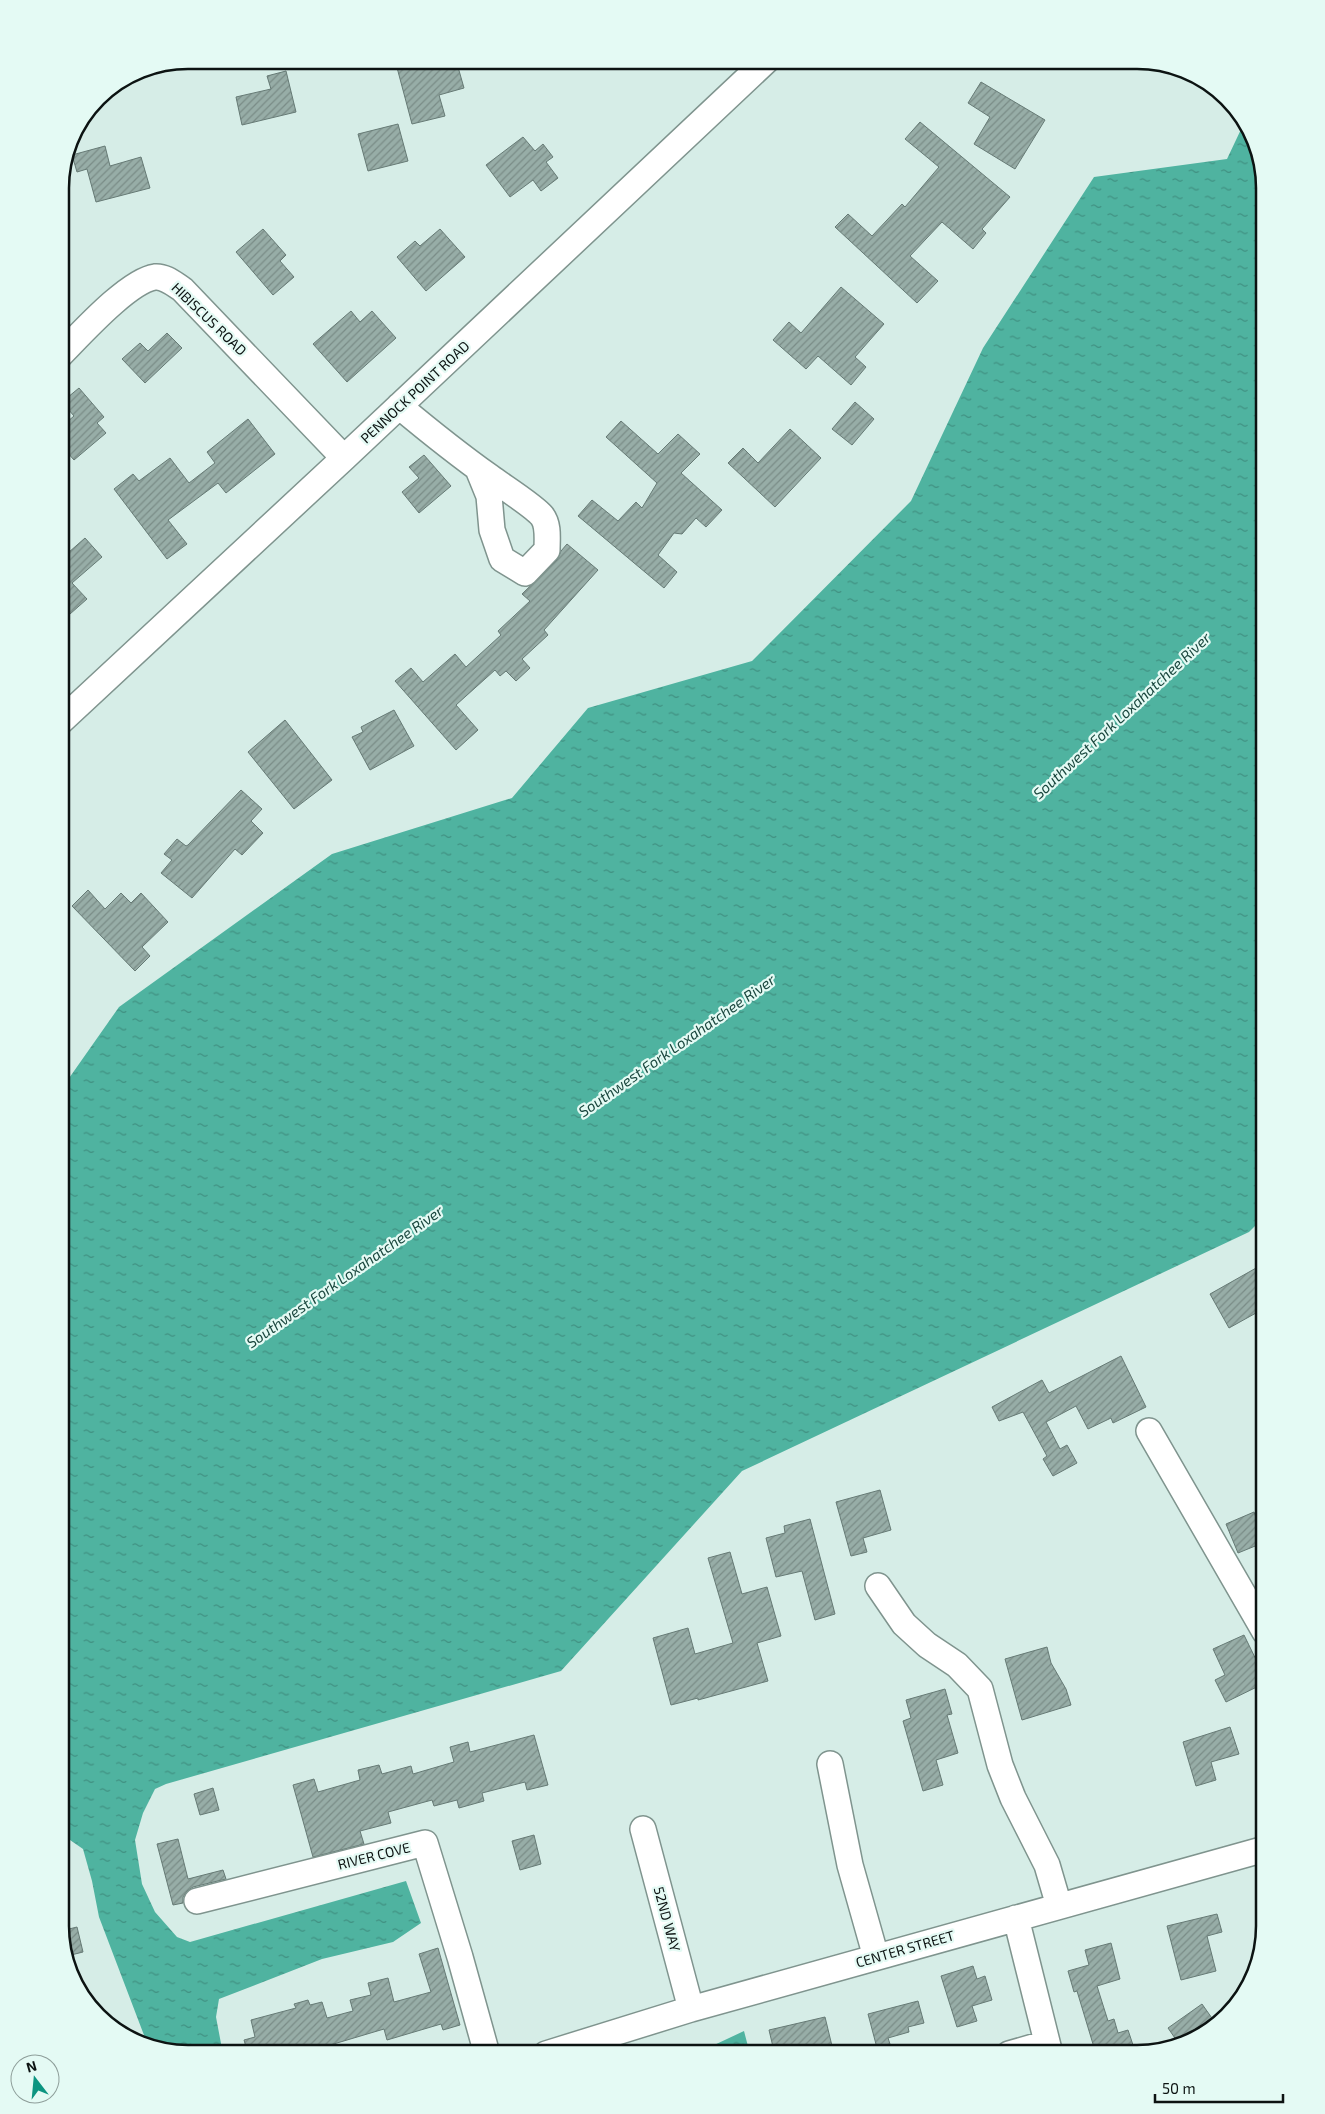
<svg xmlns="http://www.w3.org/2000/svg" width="1325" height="2114" viewBox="0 0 1325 2114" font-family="'Exo 2',sans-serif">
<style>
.water{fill:url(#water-ripples)}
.building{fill:url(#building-hatch);stroke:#667a75}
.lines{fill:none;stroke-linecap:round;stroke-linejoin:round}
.minor-casing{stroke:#7f948e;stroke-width:28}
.minor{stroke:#fff;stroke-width:25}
.labels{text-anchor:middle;stroke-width:4.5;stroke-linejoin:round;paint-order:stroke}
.street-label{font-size:14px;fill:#0c1312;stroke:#e4faf4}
.water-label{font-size:15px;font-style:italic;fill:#1a473e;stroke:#e4faf4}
.rim{fill:none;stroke:#0c1312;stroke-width:2.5}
</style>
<defs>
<pattern id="water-ripples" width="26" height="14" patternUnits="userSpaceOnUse" patternTransform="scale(1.25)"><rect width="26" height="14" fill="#4fb3a0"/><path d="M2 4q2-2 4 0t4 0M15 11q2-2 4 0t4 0" fill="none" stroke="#409081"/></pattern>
<pattern id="building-hatch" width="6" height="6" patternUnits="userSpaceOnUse" patternTransform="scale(1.25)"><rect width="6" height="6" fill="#97ada7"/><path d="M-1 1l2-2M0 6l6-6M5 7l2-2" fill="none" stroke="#7a8c87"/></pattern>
</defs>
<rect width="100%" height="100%" fill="#d6ede7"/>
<path class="water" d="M 1244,123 L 1252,131 L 1265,188 L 1265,1216 L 1249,1232 L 742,1471 L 561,1671 L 166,1784 L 155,1789 L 143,1813 L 135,1840 L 142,1884 L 155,1912 L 177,1937 L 190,1942 L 406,1881 L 421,1923 L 393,1942 L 322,1959 L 219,1999 L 216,2017 L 223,2054 L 179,2054 L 147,2043 L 99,1917 L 92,1881 L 83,1849 L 60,1833 L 60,1091 L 119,1007 L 332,854 L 512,798 L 588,708 L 752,661 L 911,501 L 983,348 L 1094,177 L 1227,159 Z
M 744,2031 L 750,2054 L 695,2054 Z"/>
<path class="building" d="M 395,60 L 456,60 L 464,88 L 439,95 L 445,116 L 412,124 Z
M 286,71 L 296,112 L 242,125 L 236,97 L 271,89 L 267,76 Z
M 981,82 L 1045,120 L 1015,169 L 974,144 L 990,117 L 968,103 Z
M 920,122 L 1010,197 L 982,229 L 986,233 L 973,249 L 942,222 L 910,256 L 938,281 L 917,303 L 835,227 L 848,214 L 872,236 L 902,204 L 905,207 L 939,167 L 905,139 Z
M 398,124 L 408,161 L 368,171 L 358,134 Z
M 523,137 L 535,151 L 543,144 L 553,157 L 546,162 L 558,178 L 541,191 L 533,180 L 510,197 L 486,165 Z
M 105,146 L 110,166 L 141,157 L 150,188 L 96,202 L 87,169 L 77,172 L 72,155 Z
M 263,229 L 286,255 L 280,261 L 294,277 L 273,295 L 236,252 Z
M 440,229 L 465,257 L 426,291 L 397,257 L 415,241 L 420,246 Z
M 841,287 L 884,324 L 855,357 L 866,367 L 851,385 L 818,356 L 806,369 L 773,340 L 789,322 L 801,333 Z
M 351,311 L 360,322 L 372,311 L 396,338 L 347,382 L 313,344 Z
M 167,333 L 182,348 L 145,383 L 122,359 L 140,343 L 148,351 Z
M 79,388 L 104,417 L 97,423 L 106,433 L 74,460 L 60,444 L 60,428 L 74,416 L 62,402 Z
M 855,402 L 874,419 L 852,445 L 832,429 Z
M 248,419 L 275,454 L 226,493 L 218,483 L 168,520 L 187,544 L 167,559 L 114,489 L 133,474 L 139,481 L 170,458 L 189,483 L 215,463 L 207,452 Z
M 621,421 L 658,454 L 678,434 L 700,454 L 681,473 L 722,510 L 706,527 L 696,518 L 682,534 L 674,533 L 658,555 L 677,572 L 664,588 L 578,516 L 592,500 L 618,521 L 636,502 L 642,508 L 657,483 L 606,437 Z
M 790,429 L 821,458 L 775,507 L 728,463 L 743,448 L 758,463 Z
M 424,455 L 451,486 L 419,513 L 402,492 L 419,478 L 409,467 Z
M 85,538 L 102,557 L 72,583 L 87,599 L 70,614 L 60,602 L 60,560 Z
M 567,544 L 598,570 L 544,630 L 548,635 L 522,659 L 530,668 L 516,681 L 506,671 L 500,676 L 495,670 L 456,705 L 478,730 L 456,750 L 395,681 L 411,668 L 423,682 L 455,654 L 466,667 L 501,635 L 498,631 L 530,601 L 522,594 L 557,560 L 561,551 Z
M 394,710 L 414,746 L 370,770 L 352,737 L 363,732 L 361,727 Z
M 285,720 L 332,780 L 294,809 L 248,752 Z
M 241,790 L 262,809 L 251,821 L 263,833 L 242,855 L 235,849 L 192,898 L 161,873 L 172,860 L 164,854 L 177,839 L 186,846 L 188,845 Z
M 88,890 L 105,909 L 121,893 L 131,903 L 141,893 L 168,922 L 142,947 L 150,956 L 135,971 L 72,906 Z
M 1265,1263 L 1265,1308 L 1229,1328 L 1210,1294 Z
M 1121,1356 L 1146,1407 L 1113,1423 L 1111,1418 L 1088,1429 L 1076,1406 L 1046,1422 L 1060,1449 L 1067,1445 L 1077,1463 L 1053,1476 L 1043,1459 L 1047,1456 L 1023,1412 L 999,1421 L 992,1407 L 1042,1380 L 1049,1393 Z
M 880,1490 L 891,1530 L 863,1538 L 867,1552 L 851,1556 L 836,1502 Z
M 1254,1512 L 1265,1542 L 1238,1553 L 1226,1524 Z
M 810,1519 L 835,1614 L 815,1620 L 802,1571 L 776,1577 L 766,1538 L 785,1533 L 784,1526 Z
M 730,1552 L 742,1594 L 767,1587 L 781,1636 L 757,1643 L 768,1681 L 698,1700 L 698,1698 L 671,1705 L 653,1638 L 688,1628 L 695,1654 L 733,1643 L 708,1558 Z
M 1244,1635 L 1265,1678 L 1265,1683 L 1226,1702 L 1215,1680 L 1225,1675 L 1213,1649 Z
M 1047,1647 L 1051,1663 L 1066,1689 L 1071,1705 L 1022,1720 L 1005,1659 Z
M 945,1689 L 952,1714 L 947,1715 L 958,1753 L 936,1760 L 943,1785 L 923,1791 L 903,1721 L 911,1718 L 906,1700 Z
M 1230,1727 L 1239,1754 L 1211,1762 L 1216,1780 L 1196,1786 L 1183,1742 Z
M 534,1735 L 548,1785 L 527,1790 L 525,1782 L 482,1793 L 484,1801 L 459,1808 L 457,1800 L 434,1806 L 432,1800 L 388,1812 L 391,1823 L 360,1831 L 364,1844 L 313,1857 L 293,1785 L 314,1779 L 318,1792 L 360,1780 L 358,1770 L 379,1765 L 382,1774 L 411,1766 L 413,1774 L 454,1762 L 450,1747 L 468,1742 L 470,1752 Z
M 213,1788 L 219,1810 L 200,1815 L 194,1794 Z
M 534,1835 L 541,1864 L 520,1870 L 512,1841 Z
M 178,1839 L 188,1879 L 223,1870 L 226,1879 L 193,1887 L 187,1891 L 183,1897 L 183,1903 L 173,1905 L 157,1844 Z
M 1217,1914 L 1222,1932 L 1207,1936 L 1216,1971 L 1181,1980 L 1167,1926 Z
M 77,1927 L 83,1952 L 67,1956 L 61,1931 Z
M 1111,1943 L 1120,1979 L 1097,1986 L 1108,2021 L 1114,2019 L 1118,2033 L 1128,2030 L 1136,2054 L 1096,2054 L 1077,1991 L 1074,1992 L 1068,1971 L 1089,1965 L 1085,1950 Z
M 438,1948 L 460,2025 L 443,2030 L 441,2024 L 387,2040 L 384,2029 L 300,2054 L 248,2054 L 244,2040 L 255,2037 L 251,2020 L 296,2008 L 294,2004 L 308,2000 L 310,2005 L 322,2002 L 327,2018 L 353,2011 L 350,2000 L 371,1995 L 368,1983 L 388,1978 L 394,2002 L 431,1992 L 419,1954 Z
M 973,1966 L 977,1979 L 985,1976 L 992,2000 L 972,2006 L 977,2021 L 957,2027 L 941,1976 Z
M 918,2001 L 924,2023 L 908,2027 L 909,2032 L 888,2038 L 890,2044 L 877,2048 L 868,2014 Z
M 1202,2004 L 1214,2021 L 1206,2027 L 1207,2029 L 1194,2041 L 1179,2044 L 1168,2028 Z
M 825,2017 L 833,2050 L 816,2054 L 784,2054 L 782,2045 L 773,2047 L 769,2030 Z"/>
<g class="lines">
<g class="minor-casing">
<path id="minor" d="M 60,355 C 80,335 128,281 155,277 C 165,276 174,284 182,289 L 344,458
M 399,406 C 429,431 459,455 490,477 C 502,486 534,506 542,516 C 549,525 547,539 547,550 L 525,573 L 502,559 L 492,530 L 489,496 L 478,469
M 60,722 L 344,458 L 767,60
M 1149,1431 L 1265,1632
M 878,1586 L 904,1624 L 927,1645 L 957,1665 L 980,1689 L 1000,1765 L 1013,1798 L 1047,1865 L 1059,1906
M 830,1764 L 850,1865 L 876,1957
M 643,1829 L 691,2009
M 197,1901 L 425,1843 L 460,1957 L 487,2054
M 1016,1918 L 1050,2054
M 546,2054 L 691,2009 L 1265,1849
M 1009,2054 L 1047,2043"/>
</g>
<use href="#minor" class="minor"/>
</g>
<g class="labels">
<g class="street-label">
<text transform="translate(209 319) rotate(44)" y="5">HIBISCUS ROAD</text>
<text transform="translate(415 392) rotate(-43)" y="5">PENNOCK POINT ROAD</text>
<text transform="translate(374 1856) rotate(-14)" y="5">RIVER COVE</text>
<text transform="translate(667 1919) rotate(75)" y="5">52ND WAY</text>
<text transform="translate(905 1949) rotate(-16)" y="5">CENTER STREET</text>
</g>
<g class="water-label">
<text transform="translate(1122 716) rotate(-43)" y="5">Southwest Fork Loxahatchee River</text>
<text transform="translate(677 1046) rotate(-35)" y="5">Southwest Fork Loxahatchee River</text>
<text transform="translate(345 1277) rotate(-35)" y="5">Southwest Fork Loxahatchee River</text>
</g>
</g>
<path d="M0 0H1325V2114H0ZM188 69H1137A119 119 0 0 1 1256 188V1926A119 119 0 0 1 1137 2045H188A119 119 0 0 1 69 1926V188A119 119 0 0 1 188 69Z" fill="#e4faf4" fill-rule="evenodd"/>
<path class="rim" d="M188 69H1137A119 119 0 0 1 1256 188V1926A119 119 0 0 1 1137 2045H188A119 119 0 0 1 69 1926V188A119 119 0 0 1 188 69Z"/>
<g transform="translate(35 2079) rotate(344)"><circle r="24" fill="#e4faf4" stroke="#8e9e9a"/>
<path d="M0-4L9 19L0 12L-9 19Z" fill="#0c9581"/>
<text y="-8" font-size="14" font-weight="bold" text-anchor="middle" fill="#0c1312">N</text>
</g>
<path d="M1155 2094v8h128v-8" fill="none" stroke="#0c1312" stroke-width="2.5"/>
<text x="1162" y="2094" font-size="15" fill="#0c1312" stroke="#e4faf4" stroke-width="4" paint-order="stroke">50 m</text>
</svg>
